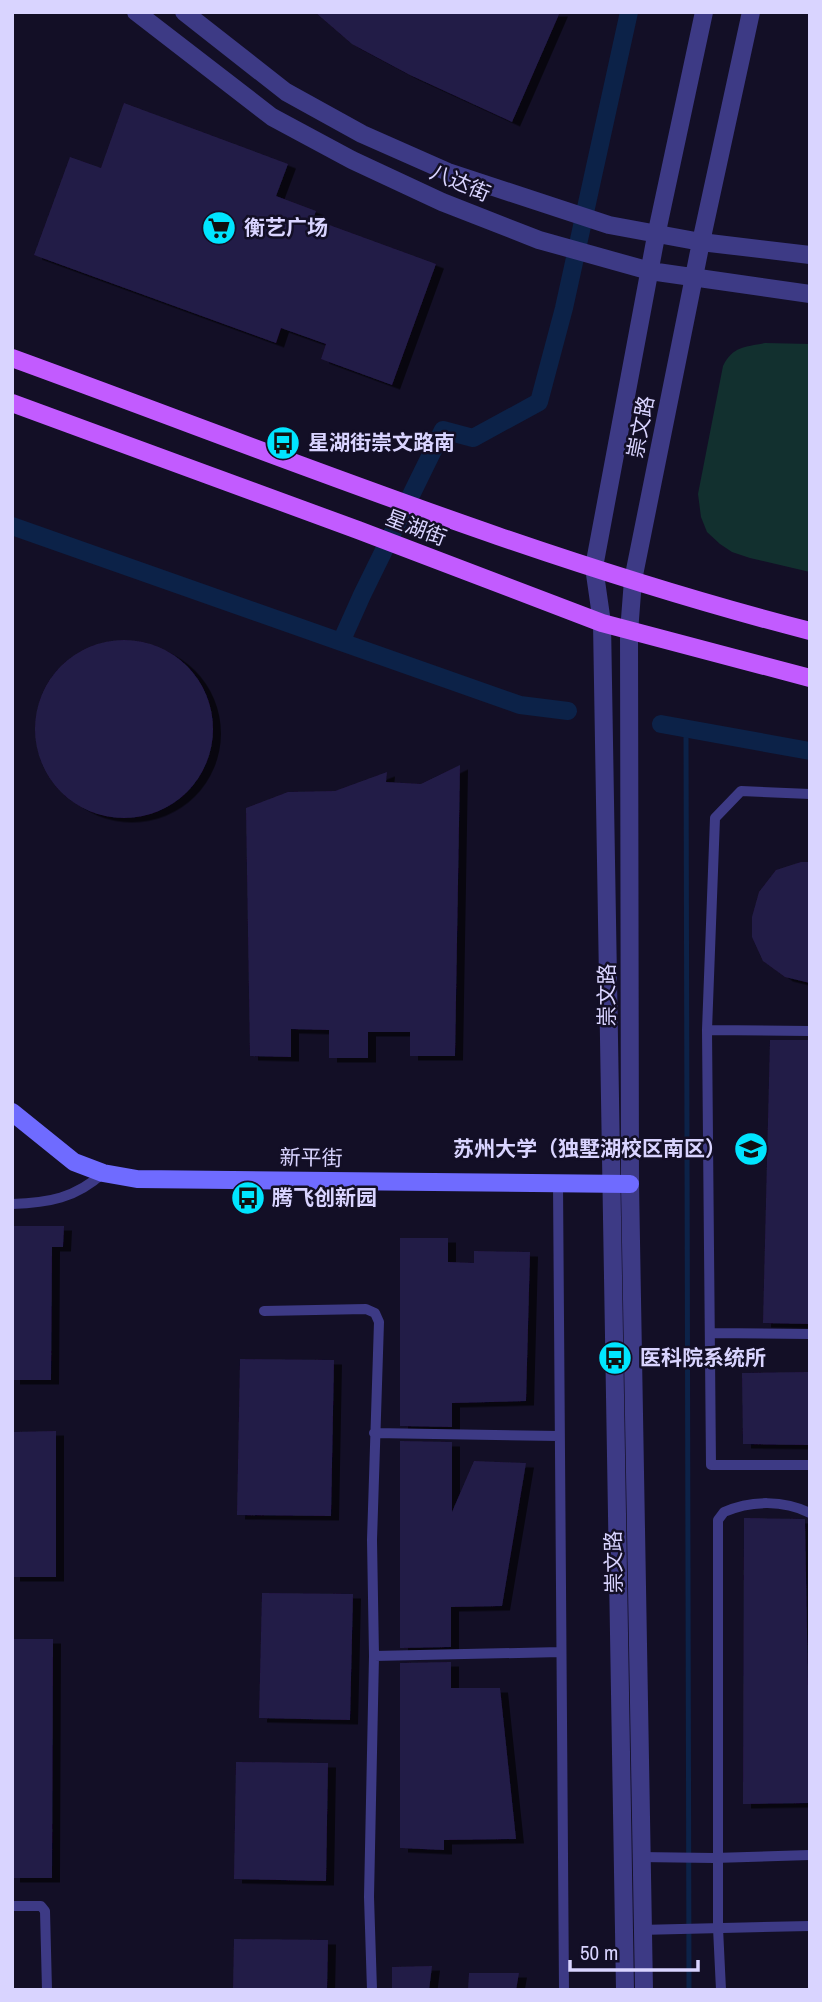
<svg xmlns="http://www.w3.org/2000/svg" width="822" height="2002" viewBox="0 0 822 2002" font-family="'Archivo Narrow','Noto Sans SC',sans-serif">
<style>
.green{fill:#12302f}
.lines{fill:none;stroke-linecap:round;stroke-linejoin:round}
.stream{stroke:#0c2248;stroke-width:5}
.canal{stroke:#0c2248;stroke-width:18}
.building{fill:#241b47;filter:url(#shadow)}
.service{stroke:#3d3a85;stroke-width:10}
.tertiary{stroke:#3d3a85;stroke-width:18}
.secondary{stroke:#6f6bff;stroke-width:18}
.primary{stroke:#c25bff;stroke-width:18}
.labels{text-anchor:middle;stroke-width:5;stroke-linejoin:round;paint-order:stroke}
.street-label{font-size:21px;fill:#d9d4ff;stroke:#130f26}
.poi-label{font-size:21px;font-weight:bold;fill:#d9d4ff;stroke:#130f26;text-anchor:start}
</style>
<defs>
<filter id="shadow"><feDropShadow dx="8" dy="4.5" stdDeviation="0" flood-color="#0009"/></filter>
</defs>
<rect width="100%" height="100%" fill="#130f26"/>
<path class="green" d="M 765,343 L 810,344 L 810,572 L 750,558 L 732,552 L 720,544 L 707,532 L 701,517 L 698,494 L 723,366 C 733,346 745,347 765,343 Z"/>
<g class="lines">
<path class="stream" d="M 686,727 L 689,1990"/>
<path class="canal" d="M 12,526 L 520,705 L 568,711
M 341,642 L 362,595 L 443,430 L 473,438 L 539,402 L 564,308 L 629,12
M 661,724 L 810,751"/>
</g>
<path class="building" d="M 315,12 L 560,12 L 512,122 L 410,75 L 352,44 Z
M 124,103 L 288,164 L 276,196 L 316,211 L 313,219 L 436,264 L 392,385 L 321,359 L 326,344 L 281,328 L 276,343 L 34,255 L 70,157 L 101,168 Z
M35 729a89 89 0 1 1 178 0a89 89 0 1 1-178 0Z
M 460,765 L 455,1056 L 410,1056 L 410,1032 L 368,1032 L 368,1058 L 329,1058 L 329,1030 L 291,1029 L 291,1057 L 250,1056 L 246,808 L 288,792 L 335,791 L 387,772 L 386,782 L 421,784 Z
M 801,862 L 810,862 L 810,983 L 785,977 L 763,961 L 752,937 L 752,917 L 759,892 L 776,870 Z
M 770,1040 L 810,1040 L 810,1324 L 763,1323 Z
M 12,1226 L 64,1226 L 63,1247 L 52,1247 L 51,1380 L 12,1380 Z
M 400,1238 L 448,1238 L 448,1262 L 474,1263 L 474,1251 L 530,1252 L 526,1401 L 452,1403 L 452,1427 L 400,1426 Z
M 240,1359 L 334,1360 L 331,1516 L 237,1515 Z
M 810,1372 L 810,1445 L 743,1444 L 742,1373 Z
M 56,1431 L 56,1577 L 12,1577 L 12,1432 Z
M 400,1441 L 452,1442 L 452,1512 L 474,1461 L 526,1463 L 502,1606 L 451,1607 L 451,1647 L 400,1648 Z
M 744,1518 L 805,1519 L 810,1803 L 743,1804 Z
M 262,1593 L 353,1594 L 350,1720 L 259,1718 Z
M 12,1639 L 53,1639 L 52,1878 L 12,1878 Z
M 451,1662 L 451,1688 L 500,1688 L 516,1839 L 444,1840 L 444,1850 L 400,1848 L 400,1663 Z
M 236,1762 L 328,1763 L 326,1881 L 234,1879 Z
M 234,1939 L 328,1940 L 327,1990 L 233,1990 Z
M 432,1966 L 429,1990 L 392,1990 L 392,1967 Z
M 469,1973 L 519,1973 L 516,1990 L 468,1990 Z"/>
<g class="lines">
<path class="service" d="M 810,794 L 741,791 L 715,818 L 707,1030 L 711,1465 L 810,1465
M 707,1030 L 810,1031
M 558,1184 L 564,1990
M 12,1204 C 48,1203 76,1198 103,1173
M 264,1311 L 366,1309 L 375,1313 L 379,1322 L 372,1540 L 374,1656 L 369,1897 L 372,1990
M 710,1333 L 810,1334
M 374,1433 L 559,1436
M 374,1656 L 561,1652
M 639,1857 L 714,1858 L 810,1855
M 12,1906 L 41,1906 L 45,1911 L 47,1990
M 639,1930 L 810,1926
M 721,1990 L 718,1928 L 718,1520 L 724,1512 C 751,1500 784,1500 810,1513"/>
<path class="tertiary" d="M 136,12 L 272,117 L 352,160 L 442,202 L 539,240 L 650,271 L 810,294
M 184,12 L 286,92 L 362,134 L 448,172 L 609,225 L 701,242 L 810,255
M 625,1990 L 602,623 L 594,567 L 656,236 L 704,12
M 644,1990 L 630,1184 L 629,632 L 633,580 L 701,242 L 751,12"/>
<path class="secondary" d="M 12,1112 L 74,1162 L 103,1173 L 137,1179 L 630,1184"/>
<path class="primary" d="M 12,358 C 276,454 537,561 810,631
M 12,403 L 358,530 L 602,623 L 810,678"/>
</g>
<defs>
<g id="supermarket-disc" transform="scale(1.75)"><circle r="9.5" fill="#00e5ff" stroke="#130f26"/><path d="M-6-5.5h2.5l.6 2H6L4.5 2H-2.5L-4.4-4H-6ZM-1.5 3.2a1.3 1.3 0 1 0 .1 0ZM3 3.2a1.3 1.3 0 1 0 .1 0Z" fill="#111"/></g>
<g id="bus-disc" transform="scale(1.75)"><circle r="9.5" fill="#00e5ff" stroke="#130f26"/><path d="M-5-6H5V4H4V6H2V4H-2V6H-4V4H-5ZM-3.5-4V0h7V-4ZM-3.5 1.2v1.5H-2V1.2ZM2 1.2v1.5H3.5V1.2Z" fill="#111"/></g>
<g id="university-disc" transform="scale(1.75)"><circle r="9.5" fill="#00e5ff" stroke="#130f26"/><path d="M0-5L7-2L0 1L-7-2ZM-4 1L0 2.5L4 1V4Q0 6-4 4Z" fill="#111"/></g>
</defs>
<g fill-rule="evenodd">
<use href="#supermarket-disc" x="219" y="228"/>
<use href="#bus-disc" x="283" y="443"/>
<use href="#university-disc" x="751" y="1149"/>
<use href="#bus-disc" x="248" y="1198"/>
<use href="#bus-disc" x="615" y="1358"/>
</g>
<g class="labels">
<g class="street-label">
<text transform="translate(460 183) rotate(23)" y="7">八达街</text>
<text transform="translate(641 427) rotate(-79)" y="7">崇文路</text>
<text transform="translate(416 528) rotate(21)" y="7">星湖街</text>
<text transform="translate(607 995) rotate(-90)" y="7">崇文路</text>
<text transform="translate(311 1158) rotate(1)" y="7">新平街</text>
<text transform="translate(614 1562) rotate(-91)" y="7">崇文路</text>
</g>
<g class="poi-label">
<text x="244" y="235">衡艺广场</text>
<text x="308" y="450">星湖街崇文路南</text>
<text x="726" y="1156" text-anchor="end">苏州大学（独墅湖校区南区）</text>
<text x="272" y="1205">腾飞创新园</text>
<text x="640" y="1365">医科院系统所</text>
</g>
</g>
<rect width="822" height="2002" fill="none" stroke="#d9d4ff" stroke-width="28"/>
<path d="M570 1960v10h128v-10" fill="none" stroke="#d9d4ff" stroke-width="3.5"/>
<text x="580" y="1960" font-size="21" fill="#d9d4ff" stroke="#130f26" stroke-width="5" paint-order="stroke">50 m</text>
</svg>
